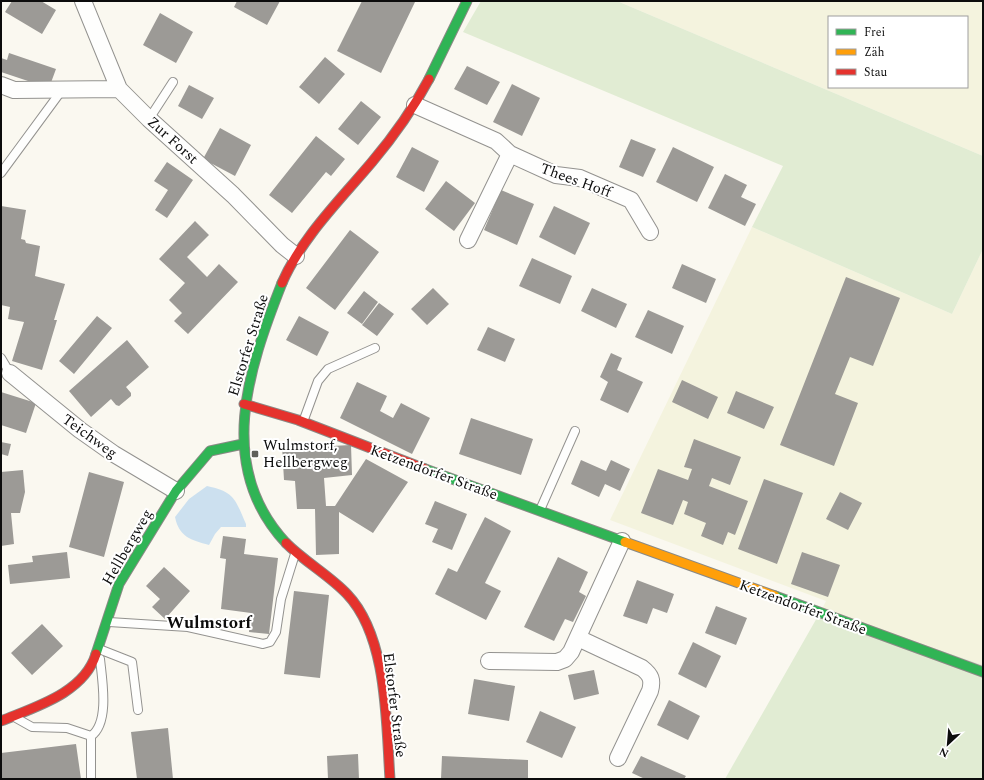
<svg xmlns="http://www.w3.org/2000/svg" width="984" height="780" viewBox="0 0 984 780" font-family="Spectral,serif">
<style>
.farmland{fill:#f4f3de;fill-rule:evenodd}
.green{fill:#e1ecd3}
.water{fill:#cce0ef}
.building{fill:#9c9a96}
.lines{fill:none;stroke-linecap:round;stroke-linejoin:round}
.lane-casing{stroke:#93928f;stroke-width:10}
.street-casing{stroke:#93928f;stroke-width:18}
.fast-casing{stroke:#8a8985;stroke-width:11}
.slow-casing{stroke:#8a8985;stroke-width:11}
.jam-casing{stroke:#8a8985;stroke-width:11}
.lane{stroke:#fefefd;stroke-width:8}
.street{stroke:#fefefd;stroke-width:16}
.fast{stroke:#30b455;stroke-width:9}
.slow{stroke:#ff9f0a;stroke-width:9}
.jam{stroke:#e5322d;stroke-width:9}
.poi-dot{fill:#5f5f5c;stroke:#fff;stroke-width:1.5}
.labels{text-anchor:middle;stroke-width:4;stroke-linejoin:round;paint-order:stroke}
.street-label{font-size:15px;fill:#0c0c0c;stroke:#fff}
.poi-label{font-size:15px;fill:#0c0c0c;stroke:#fff;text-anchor:start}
.quarter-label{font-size:17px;font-weight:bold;fill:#0c0c0c;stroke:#fff}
</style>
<rect width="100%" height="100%" fill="#faf8f0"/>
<path class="farmland" d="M 617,1 L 983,1 L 983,156 ZM 829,17 L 967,17 L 967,87 L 829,87 Z
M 752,227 L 952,314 L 983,249 L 983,665 L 822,609 L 826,601 L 610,520 Z"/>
<path class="green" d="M 481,1 L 617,1 L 983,156 L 983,249 L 952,314 L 752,227 L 783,166 L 463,32 Z
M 822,609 L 983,665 L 983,779 L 725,779 Z"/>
<path class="water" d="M 207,486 C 235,492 235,499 246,524 L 246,527 L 221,527 L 215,534 L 209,545 C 191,540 179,537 175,517 L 189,499 Z"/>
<path class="building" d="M 12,1 L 41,1 L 56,10 L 42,34 L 5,12 Z
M 237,1 L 280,1 L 267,25 L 234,7 Z
M 362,1 L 415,2 L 381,73 L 337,51 Z
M 160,13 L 193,32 L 176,63 L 143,45 Z
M 9,53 L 56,69 L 49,88 L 1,72 L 1,58 L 7,60 Z
M 325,57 L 345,74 L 319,104 L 299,87 Z
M 467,66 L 500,82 L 487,105 L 454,89 Z
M 512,84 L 540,98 L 522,136 L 493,122 Z
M 189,85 L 214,98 L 202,119 L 178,106 Z
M 361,101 L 381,117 L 358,145 L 338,129 Z
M 220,128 L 251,145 L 235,176 L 203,159 Z
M 316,136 L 345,159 L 331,176 L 326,172 L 292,213 L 269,195 Z
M 631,139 L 656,149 L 643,177 L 619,167 Z
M 412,147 L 439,161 L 424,192 L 396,177 Z
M 673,147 L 714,167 L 697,202 L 656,182 Z
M 167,162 L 193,180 L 167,218 L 155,210 L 168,190 L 154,181 Z
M 725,174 L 747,185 L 741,197 L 756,204 L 745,226 L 708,208 Z
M 446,181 L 475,203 L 454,231 L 425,209 Z
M 501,190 L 534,204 L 517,245 L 484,230 Z
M 1,206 L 26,210 L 21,239 L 25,240 L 26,243 L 40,246 L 35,276 L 65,284 L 54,320 L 57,320 L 42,370 L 12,361 L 24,322 L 8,319 L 10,307 L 1,305 Z
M 554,206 L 590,223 L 575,255 L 539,237 Z
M 195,221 L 209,235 L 187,257 L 207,277 L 219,264 L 238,282 L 188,334 L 174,321 L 182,313 L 169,300 L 185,283 L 159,259 Z
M 350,230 L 379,252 L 335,310 L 306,288 Z
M 532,258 L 572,276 L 560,304 L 519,286 Z
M 682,264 L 716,279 L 706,303 L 672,288 Z
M 846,277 L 900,298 L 873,366 L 850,357 L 835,394 L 858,403 L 834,466 L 780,445 Z
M 433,288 L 449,304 L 427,325 L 411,309 Z
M 592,288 L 627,304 L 616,328 L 581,311 Z
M 364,291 L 378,302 L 362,324 L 347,313 Z
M 379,303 L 394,314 L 377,336 L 362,325 Z
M 648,310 L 684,326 L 672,354 L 635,337 Z
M 97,316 L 112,328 L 74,374 L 59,361 Z
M 299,316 L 329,332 L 317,356 L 286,340 Z
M 488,327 L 515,339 L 505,362 L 477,350 Z
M 127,340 L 149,367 L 126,387 L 131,393 L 131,396 L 119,406 L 116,405 L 111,399 L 91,417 L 69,391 Z
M 611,353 L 622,358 L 617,370 L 643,382 L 628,413 L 600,400 L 608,382 L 600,377 Z
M 682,380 L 718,397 L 708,419 L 672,402 Z
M 357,382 L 387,396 L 380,411 L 393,418 L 401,403 L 430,418 L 412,454 L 340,418 Z
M 736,391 L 774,407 L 764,429 L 727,413 Z
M 1,392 L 36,403 L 26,433 L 1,425 Z
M 471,418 L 533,439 L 521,475 L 459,454 Z
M 694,439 L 741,457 L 730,485 L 712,478 L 709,486 L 748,501 L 735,535 L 728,532 L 723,545 L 701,536 L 706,523 L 684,514 L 688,502 L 683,500 L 673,525 L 641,513 L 658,469 L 688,480 L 692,469 L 684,467 Z
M 1,442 L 11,444 L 8,456 L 1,454 Z
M 312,442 L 312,447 L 351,445 L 352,475 L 324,478 L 326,506 L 335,506 L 366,459 L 408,482 L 373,533 L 339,512 L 339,554 L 316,555 L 315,509 L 297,509 L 295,481 L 284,480 L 282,446 Z
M 581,460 L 606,471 L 611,460 L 630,469 L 620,491 L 605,484 L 599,497 L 571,484 Z
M 23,470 L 25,492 L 20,513 L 11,513 L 14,544 L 1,546 L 1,472 Z
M 89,472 L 124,482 L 104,557 L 69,547 Z
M 764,479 L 803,493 L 777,564 L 738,549 Z
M 840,492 L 862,503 L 848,530 L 826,519 Z
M 435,501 L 467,514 L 452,550 L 432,542 L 438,529 L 425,524 Z
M 485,517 L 511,531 L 485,583 L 501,591 L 486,620 L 435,594 L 448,568 L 457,572 Z
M 223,536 L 246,539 L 244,554 L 278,558 L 269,634 L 249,632 L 251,613 L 221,609 L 226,559 L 220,558 Z
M 67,552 L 70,578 L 10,584 L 8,565 L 33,562 L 32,556 Z
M 802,552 L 840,565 L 828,597 L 791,584 Z
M 558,557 L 588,572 L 579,592 L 586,596 L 573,622 L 565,619 L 554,641 L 524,627 Z
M 164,567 L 190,591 L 165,619 L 152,607 L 160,599 L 146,586 Z
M 637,580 L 674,594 L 667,613 L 653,608 L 647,624 L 623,616 Z
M 294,591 L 329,595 L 320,678 L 284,674 Z
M 716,606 L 747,618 L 736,645 L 705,633 Z
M 42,624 L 63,646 L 32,675 L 11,653 Z
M 693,642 L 721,656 L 706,688 L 678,674 Z
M 594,670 L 599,694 L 574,700 L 568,675 Z
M 474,679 L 515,686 L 509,721 L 468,714 Z
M 669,700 L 700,716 L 688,740 L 657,725 Z
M 540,711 L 576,727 L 562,758 L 526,742 Z
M 168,728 L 173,779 L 137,779 L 131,732 Z
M 76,744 L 81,779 L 1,779 L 1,753 Z
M 358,754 L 359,779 L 328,779 L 327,756 Z
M 442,756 L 528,760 L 528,779 L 441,779 Z
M 641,756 L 686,776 L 684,779 L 645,779 L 632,773 Z"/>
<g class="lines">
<g class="lane-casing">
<path id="lane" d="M 149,119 L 173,82
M 1,173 L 62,90
M 1,358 L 10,373
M 303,422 L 318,381 L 328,369 L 375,348
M 540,510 L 575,431
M 109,622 L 188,627 L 263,644 L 270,642 L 276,632 L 281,599 L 295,554
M 99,649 L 132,662 L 138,710
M 16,718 L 32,727 L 67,728 L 91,736 C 110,723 102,679 100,659
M 91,779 L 91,736"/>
</g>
<g class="street-casing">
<path id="street" d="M 83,1 L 119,89 L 149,119 L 233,195 L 282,245 L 296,256
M 1,85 L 14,90 L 119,89
M 415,105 L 496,141 L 510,154 L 556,175 L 580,178 L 631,200 L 650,232
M 468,240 L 510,154
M 10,373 L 80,430 L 114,454 L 176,491
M 578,638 L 642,668 C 651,675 653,680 650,691 L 618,758
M 489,661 L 557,662 L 565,659 L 571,652 L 622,541"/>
</g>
<g class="fast-casing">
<path id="fast" d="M 429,79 L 467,1
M 282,283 C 248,369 215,467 286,543
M 425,469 L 625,542
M 775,596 L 983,672
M 96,654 L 119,584 L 176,491 L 210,451 L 243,444"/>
</g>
<g class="slow-casing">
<path id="slow" d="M 625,542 L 775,596"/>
</g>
<g class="jam-casing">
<path id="jam" d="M 282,283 C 302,237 340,200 372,162 C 394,136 413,109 429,79
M 244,404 L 298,420 L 425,469
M 286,543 C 305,562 329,575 347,594 C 388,637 386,723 390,779
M 1,721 C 35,707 84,693 96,654"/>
</g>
<use href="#lane" class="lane"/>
<use href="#street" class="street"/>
<use href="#fast" class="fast"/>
<use href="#slow" class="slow"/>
<use href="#jam" class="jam"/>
</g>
<rect class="poi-dot" x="251" y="450" width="8" height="8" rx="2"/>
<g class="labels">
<g class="street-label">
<text transform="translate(173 140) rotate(42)" y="5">Zur Forst</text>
<text transform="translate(576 180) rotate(20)" y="5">Thees Hoff</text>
<text transform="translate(248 345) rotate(-73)" y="5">Elstorfer Straße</text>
<text transform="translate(90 436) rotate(36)" y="5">Teichweg</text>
<text transform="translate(434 472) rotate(20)" y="5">Ketzendorfer Straße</text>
<text transform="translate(127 547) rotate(-60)" y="5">Hellbergweg</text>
<text transform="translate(803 607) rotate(20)" y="5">Ketzendorfer Straße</text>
<text transform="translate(395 705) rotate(83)" y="5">Elstorfer Straße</text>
</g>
<g class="poi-label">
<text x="263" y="450">Wulmstorf,<tspan x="263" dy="17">Hellbergweg</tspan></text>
</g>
<g class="quarter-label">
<text x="209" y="628">Wulmstorf</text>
</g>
</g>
<rect width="984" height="780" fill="none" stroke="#0c0c0c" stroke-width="4"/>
<rect x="828" y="16" width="140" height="72" fill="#ffffff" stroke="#9e9e9e"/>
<rect x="836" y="29" width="20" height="6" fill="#30b455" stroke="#9e9e9e"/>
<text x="864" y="36" font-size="12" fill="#0c0c0c">Frei</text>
<rect x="836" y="49" width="20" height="6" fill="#ff9f0a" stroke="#9e9e9e"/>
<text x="864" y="56" font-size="12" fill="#0c0c0c">Zäh</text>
<rect x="836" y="69" width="20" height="6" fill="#e5322d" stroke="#9e9e9e"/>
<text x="864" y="76" font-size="12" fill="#0c0c0c">Stau</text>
<g transform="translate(948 744) rotate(206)" stroke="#ffffff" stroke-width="3" paint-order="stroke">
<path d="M0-3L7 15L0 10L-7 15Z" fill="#0c0c0c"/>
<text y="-6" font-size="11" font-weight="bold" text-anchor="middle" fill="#0c0c0c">N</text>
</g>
</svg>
